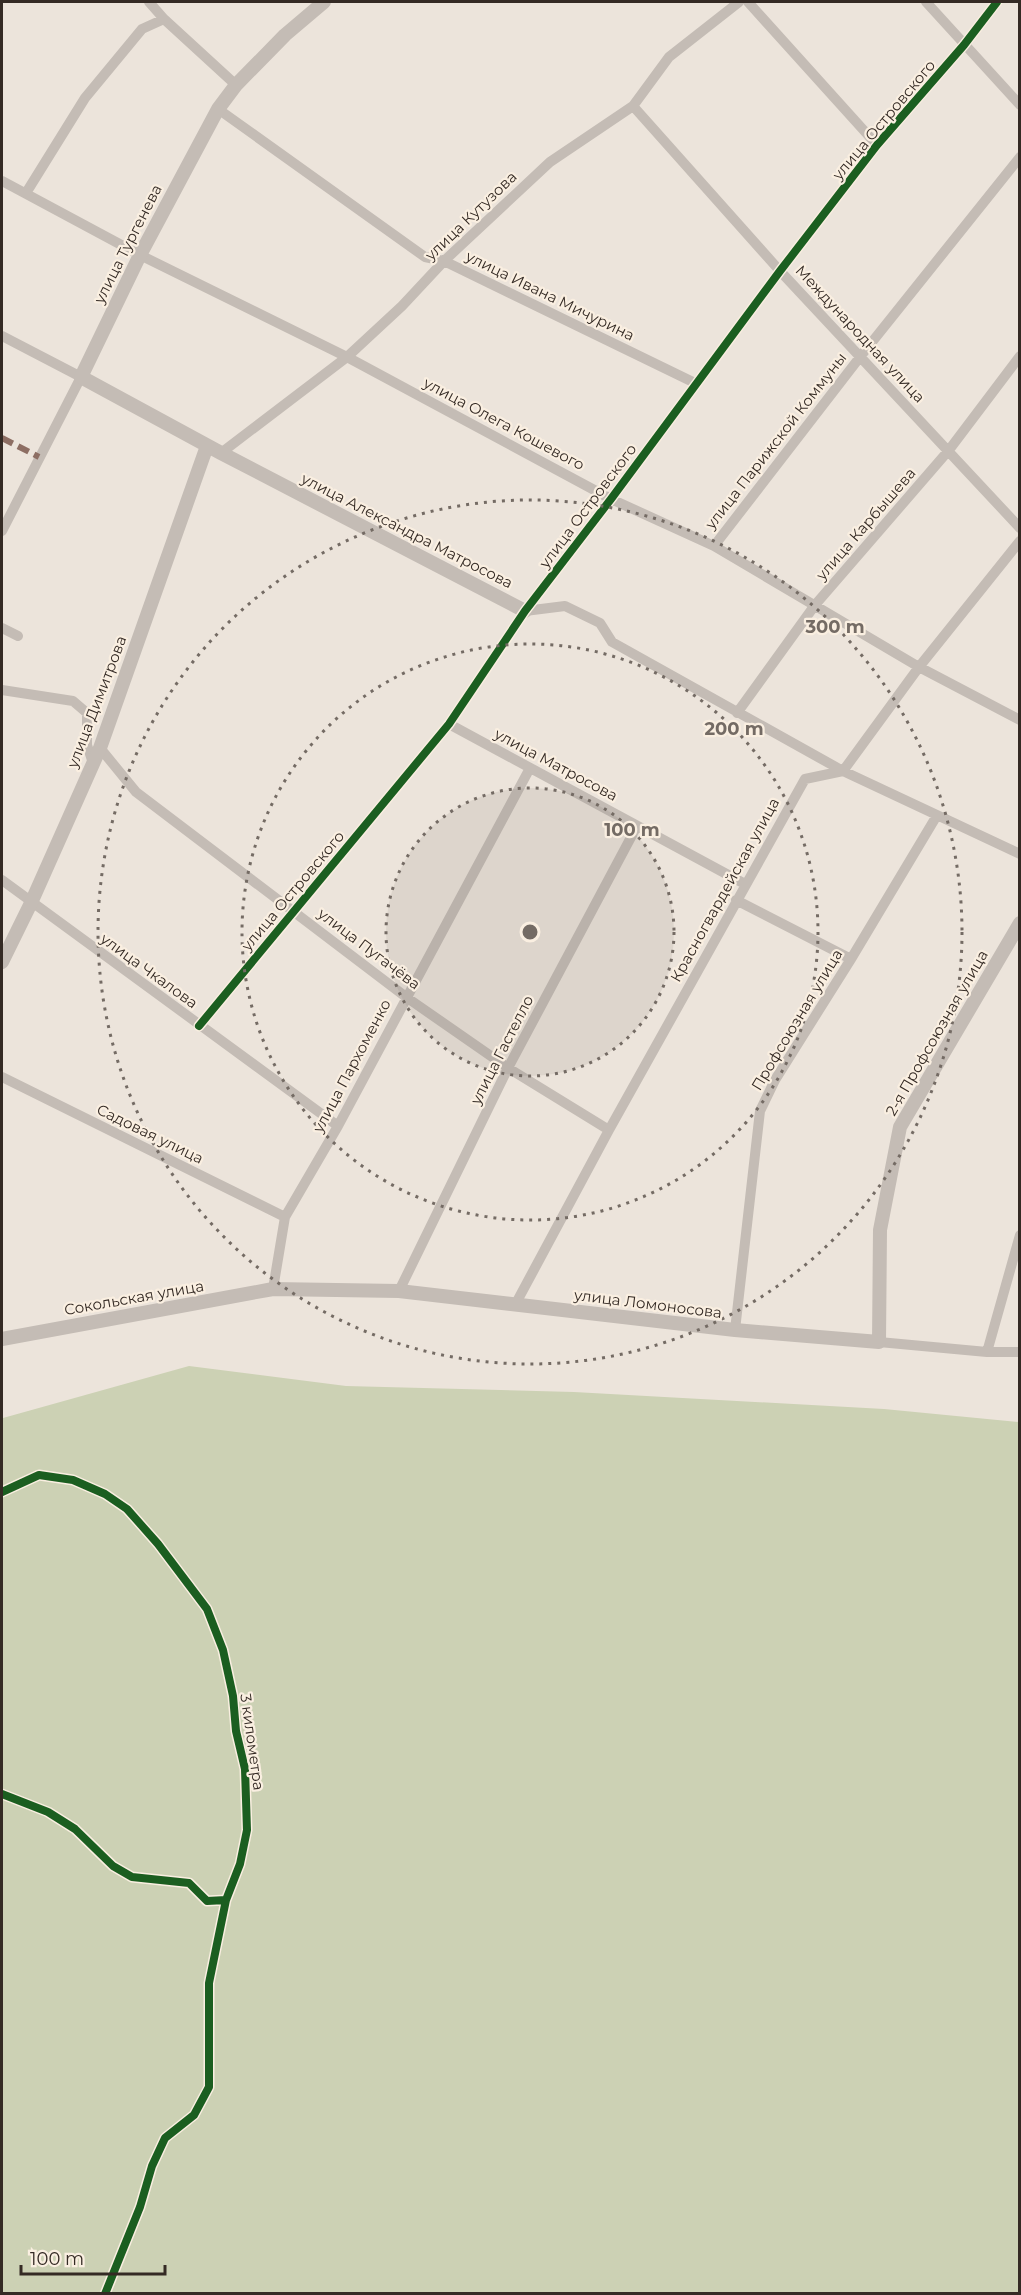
<svg xmlns="http://www.w3.org/2000/svg" width="1021" height="2295" viewBox="0 0 1021 2295" font-family="Montserrat,sans-serif">
<style>
.green{fill:#ccd1b4}
.lines{fill:none;stroke-linecap:round;stroke-linejoin:round}
.minor{stroke:#c4bcb5;stroke-width:10}
.tertiary{stroke:#c4bcb5;stroke-width:14}
.quiet{stroke:#8d6e63;stroke-width:6;stroke-dasharray:12 6;stroke-linecap:butt}
.cycleway-casing{stroke:#faefe1;stroke-width:11}
.cycleway{stroke:#1b5e20;stroke-width:8}
.ring{fill:none;stroke:#746b64;stroke-width:3;stroke-dasharray:3 6}
.labels{text-anchor:middle;stroke-width:4.5;stroke-linejoin:round;paint-order:stroke}
.street-label{font-size:15px;fill:#342a24;stroke:#faefe1}
.centre{fill:#746b64;stroke:#faefe1;stroke-width:3}
.ring-label{font-size:18px;text-anchor:middle;font-weight:bold;fill:#746b64;stroke:#faefe1;stroke-width:4.5;stroke-linejoin:round;paint-order:stroke}
</style>
<rect width="100%" height="100%" fill="#ece4db"/>
<path class="green" d="M 189,1366 L 346,1386 L 574,1392 L 884,1409 L 1019,1422 L 1019,2293 L 2,2293 L 3,1418 Z"/>
<g class="lines">
<path class="minor" d="M 149,2 L 164,19 L 236,85
M 748,2 L 877,145
M 926,2 L 1020,105
M 633,106 L 780,271 L 1020,528
M 218,109 L 425,257 L 444,261 L 695,383
M 2,181 L 140,255 L 347,357 L 611,499 L 714,546 L 919,667 L 1020,720
M 26,193 L 85,98 L 142,29 L 164,19
M 2,336 L 81,377 L 2,531
M 221,453 L 347,357 L 402,306 L 444,261 L 550,162 L 633,106 L 669,57 L 739,2
M 714,546 L 860,357 L 1020,157
M 525,611 L 565,606 L 600,623 L 612,642 L 843,771 L 1020,854
M 2,628 L 18,636
M 2,690 L 73,701 L 87,713 L 87,745 L 93,763
M 737,713 L 815,605 L 949,450 L 1020,356
M 449,724 L 745,884
M 100,748 L 136,792 L 406,997 L 508,1068 L 609,1130
M 2,880 L 338,1126
M 736,900 L 851,959
M 199,1026 L 449,724 L 525,611 L 611,499 L 780,271 L 877,145 L 964,45 L 997,2
M 2,1077 L 285,1217
M 273,1289 L 285,1217 L 338,1126 L 530,768
M 399,1291 L 508,1068 L 637,826
M 515,1305 L 609,1130 L 805,779 L 843,771 L 919,667 L 1020,541
M 735,1330 L 760,1111 L 775,1080 L 851,959 L 936,817
M 879,1342 L 987,1352 L 1020,1352
M 987,1352 L 1020,1235"/>
<path class="tertiary" d="M 324,2 L 285,35 L 236,85 L 218,109 L 140,255 L 81,377 L 221,453 L 525,611
M 2,962 L 31,903 L 100,748 L 207,446
M 2,1339 L 273,1289 L 399,1291 L 735,1330 L 879,1342 L 880,1230 L 900,1127 L 1020,923"/>
<path class="quiet" d="M 2,438 L 39,457"/>
<g class="cycleway-casing">
<path id="cycleway" d="M 199,1026 L 449,724 L 525,611 L 611,499 L 780,271 L 877,145 L 964,45 L 997,2
M 2,1492 L 39,1475 L 73,1480 L 105,1494 L 127,1509 L 158,1544 L 207,1609 L 223,1650 L 233,1696 L 236,1731 L 245,1769 L 247,1830 L 240,1864 L 226,1900 L 209,1983 L 209,2087 L 194,2115 L 165,2138 L 152,2166 L 140,2207 L 105,2294
M 2,1794 L 48,1812 L 75,1829 L 113,1866 L 132,1877 L 189,1883 L 207,1901 L 226,1900"/>
</g>
<use href="#cycleway" class="cycleway"/>
</g>
<circle cx="530" cy="932" r="144" fill="#746b64" fill-opacity=".12"/>
<g class="ring">
<circle cx="530" cy="932" r="144"/>
<circle cx="530" cy="932" r="288"/>
<circle cx="530" cy="932" r="432"/>
</g>
<g class="labels">
<g class="street-label">
<text transform="translate(884 120) rotate(-50)" y="5">улица Островского</text>
<text transform="translate(471 216) rotate(-44)" y="5">улица Кутузова</text>
<text transform="translate(128 244) rotate(-63)" y="5">улица Тургенева</text>
<text transform="translate(550 296) rotate(26)" y="5">улица Ивана Мичурина</text>
<text transform="translate(860 334) rotate(47)" y="5">Международная улица</text>
<text transform="translate(504 424) rotate(28)" y="5">улица Олега Кошевого</text>
<text transform="translate(776 441) rotate(-52)" y="5">улица Парижской Коммуны</text>
<text transform="translate(588 506) rotate(-53)" y="5">улица Островского</text>
<text transform="translate(866 524) rotate(-49)" y="5">улица Карбышева</text>
<text transform="translate(407 531) rotate(27)" y="5">улица Александра Матросова</text>
<text transform="translate(97 702) rotate(-69)" y="5">улица Димитрова</text>
<text transform="translate(556 765) rotate(28)" y="5">улица Матросова</text>
<text transform="translate(725 890) rotate(-61)" y="5">Красногвардейская улица</text>
<text transform="translate(293 891) rotate(-50)" y="5">улица Островского</text>
<text transform="translate(369 949) rotate(37)" y="5">улица Пугачёва</text>
<text transform="translate(149 971) rotate(36)" y="5">улица Чкалова</text>
<text transform="translate(797 1020) rotate(-59)" y="5">Профсоюзная улица</text>
<text transform="translate(937 1033) rotate(-60)" y="5">2-я Профсоюзная улица</text>
<text transform="translate(502 1050) rotate(-63)" y="5">улица Гастелло</text>
<text transform="translate(352 1066) rotate(-62)" y="5">улица Пархоменко</text>
<text transform="translate(150 1134) rotate(26)" y="5">Садовая улица</text>
<text transform="translate(134 1298) rotate(-10)" y="5">Сокольская улица</text>
<text transform="translate(648 1304) rotate(7)" y="5">улица Ломоносова</text>
<text transform="translate(252 1742) rotate(82)" y="5">3 километра</text>
</g>
</g>
<circle cx="530" cy="932" r="9" class="centre"/>
<g class="ring-label">
<text x="835" y="633">300 m</text>
<text x="734" y="735">200 m</text>
<text x="632" y="836">100 m</text>
</g>
<rect width="1021" height="2295" fill="none" stroke="#342a24" stroke-width="6"/>
<path d="M21 2265v9h144v-9" fill="none" stroke="#342a24" stroke-width="3"/>
<text x="30" y="2265" font-size="18" fill="#342a24" stroke="#faefe1" stroke-width="4.5" paint-order="stroke">100 m</text>
</svg>
